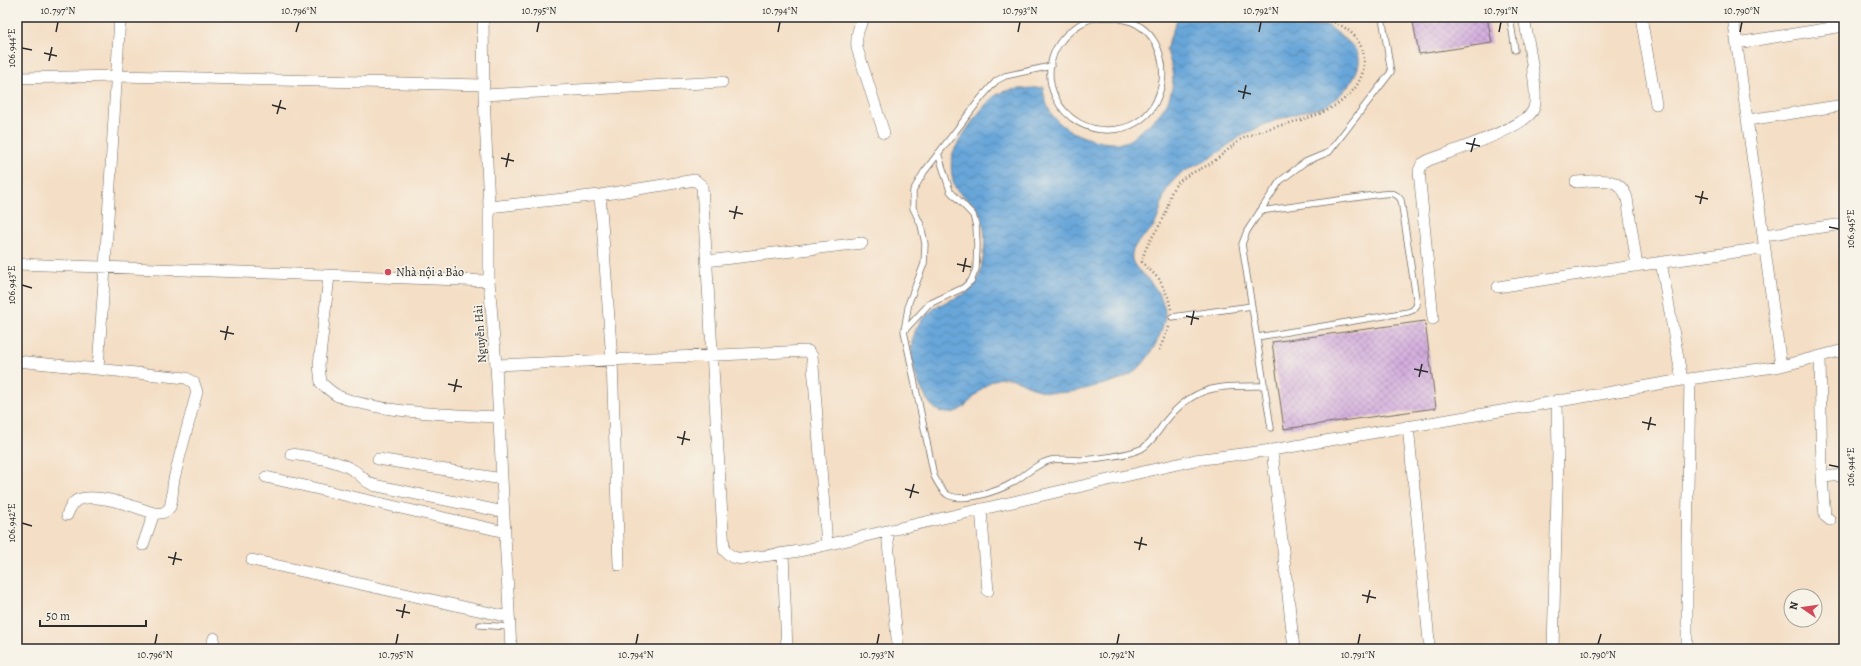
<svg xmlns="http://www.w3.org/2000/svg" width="1861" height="666" viewBox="0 0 1861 666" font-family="Alegreya,serif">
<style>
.water{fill:url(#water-waves);stroke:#496882}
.building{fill:url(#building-cross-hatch)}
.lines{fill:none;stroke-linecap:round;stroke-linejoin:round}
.lane-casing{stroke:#716a61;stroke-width:7}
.street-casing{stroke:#716a61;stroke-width:12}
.path{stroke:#716a61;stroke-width:2.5;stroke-dasharray:1 3;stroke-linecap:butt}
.lane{stroke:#fff;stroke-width:5.5}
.street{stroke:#fff;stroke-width:11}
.ticks{fill:none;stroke:#2b2b2b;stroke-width:1.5}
.poi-dot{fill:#d1495b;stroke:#f7f3e8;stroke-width:1.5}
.labels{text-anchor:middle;stroke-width:3;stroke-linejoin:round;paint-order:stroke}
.poi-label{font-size:12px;fill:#2b2b2b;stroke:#f7f3e8;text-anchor:start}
.street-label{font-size:12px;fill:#2b2b2b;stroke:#f7f3e8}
.neatline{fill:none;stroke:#2b2b2b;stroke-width:1.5}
.ticks-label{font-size:10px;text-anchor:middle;fill:#2b2b2b}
</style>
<defs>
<pattern id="water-waves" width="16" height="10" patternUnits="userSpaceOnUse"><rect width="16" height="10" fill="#67a6d9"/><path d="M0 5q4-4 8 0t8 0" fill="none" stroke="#5587b0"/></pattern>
<pattern id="building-cross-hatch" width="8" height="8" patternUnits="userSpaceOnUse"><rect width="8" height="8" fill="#d3adde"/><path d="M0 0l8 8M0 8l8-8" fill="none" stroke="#ab8db4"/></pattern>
</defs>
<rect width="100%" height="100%" fill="#f7f3e8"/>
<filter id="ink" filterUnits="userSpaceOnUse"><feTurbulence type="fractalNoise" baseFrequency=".025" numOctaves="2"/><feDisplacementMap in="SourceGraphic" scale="8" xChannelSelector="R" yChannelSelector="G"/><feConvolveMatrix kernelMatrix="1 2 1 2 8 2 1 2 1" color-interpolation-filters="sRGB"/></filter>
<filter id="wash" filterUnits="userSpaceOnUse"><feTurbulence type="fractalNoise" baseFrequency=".012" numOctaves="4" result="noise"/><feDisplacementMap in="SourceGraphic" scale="16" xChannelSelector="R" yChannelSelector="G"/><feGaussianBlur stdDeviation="0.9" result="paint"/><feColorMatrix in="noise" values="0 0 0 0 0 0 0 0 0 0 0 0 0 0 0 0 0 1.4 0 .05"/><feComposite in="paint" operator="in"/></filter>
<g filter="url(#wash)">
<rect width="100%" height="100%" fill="#f4dec5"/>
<path class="water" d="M 1178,17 L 1292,17 L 1295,24 L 1329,26 C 1338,34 1353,43 1358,54 C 1365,70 1340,98 1327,105 C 1321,109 1312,109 1305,111 C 1286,117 1268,122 1251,131 C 1236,138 1225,148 1212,157 C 1197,166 1180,170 1170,185 C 1160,197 1162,215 1153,227 C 1146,236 1134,242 1132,254 C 1130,266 1144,274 1150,282 C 1156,288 1162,299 1164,307 C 1170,323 1148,363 1134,372 C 1127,378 1106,384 1096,386 C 1079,391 1056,396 1039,390 C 1026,386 1016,376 1001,378 C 980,381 969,412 950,413 C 937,414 929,404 924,394 C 906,360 904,325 940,305 C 950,299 963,297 971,289 C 978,283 981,272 982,263 C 986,247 987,221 976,207 C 970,200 959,195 955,187 C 951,179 950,161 953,153 C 959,139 985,101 998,94 C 1007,88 1032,89 1043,87 C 1044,97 1047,108 1053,116 C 1066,134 1103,147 1125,142 C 1132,140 1137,133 1143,129 C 1172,107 1180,84 1166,49 Z"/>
<g id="blocks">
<path class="building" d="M 1429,17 L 1487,17 L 1492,43 L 1419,54 L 1413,22 Z
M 1425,321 L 1436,408 L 1284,429 L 1272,342 Z"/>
</g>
</g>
<g filter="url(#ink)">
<use href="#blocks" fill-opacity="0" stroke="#716a61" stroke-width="1"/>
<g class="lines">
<g class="lane-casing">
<path id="lane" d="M 1114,17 C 1108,17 1101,17 1096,18 C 1087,19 1078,25 1072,30 C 1025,67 1059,139 1118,129 C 1134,127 1151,115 1157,99 C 1169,72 1162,35 1132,22 C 1126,20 1120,19 1114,17
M 1510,17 L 1515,50
M 1051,66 L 1005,76 L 996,81 L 981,98 L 924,172 L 913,191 L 913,208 L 921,225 L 925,244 L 924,264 L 909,302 L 904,331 L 934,476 C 938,483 941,491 948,495 C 963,503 999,491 1012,483 C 1026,475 1035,464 1051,460 C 1060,458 1072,460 1081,460 C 1095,459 1129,455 1141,449 C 1150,445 1159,430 1165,422 C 1195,384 1220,386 1265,386
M 1172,317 L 1252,306
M 905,330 L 929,304 L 963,288 L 971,281 L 976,269 L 977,245 L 976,226 L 973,215 L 950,191 L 938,153
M 1257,337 L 1408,312 L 1413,310 L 1417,305 L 1401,200 C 1396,192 1390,193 1382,194 L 1260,211
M 1271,428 L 1242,244 L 1247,231 L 1280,181 L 1305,162 L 1329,152 L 1391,72 L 1382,17
M 480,625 L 510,627"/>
</g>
<g class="street-casing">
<path id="street" d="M 483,17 L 484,95 L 489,207 L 489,281 L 496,365 L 511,649
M 865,17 C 858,27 856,35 857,48 L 884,133
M 1641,17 L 1656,104
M 1733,17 L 1781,366
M 1737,43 L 1844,26
M 17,78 L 120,76 L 483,85
M 484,95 L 722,82
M 1748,120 L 1844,105
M 1576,182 C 1597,181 1619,174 1627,198 L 1637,266
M 600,195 L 612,360 L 619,565
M 489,207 L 600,195 L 695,180 L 702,186 L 724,550 L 732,557 L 742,559 L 800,551 L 1195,460 L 1272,450 L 1682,380 L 1781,366 L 1844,350
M 1764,235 L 1844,224
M 706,261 L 862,243
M 1661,262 L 1682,380
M 17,264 L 489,281
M 329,276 L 319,365 L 321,383 C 326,387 332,393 338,396 C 383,414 450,414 499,417
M 1498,287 L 1598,271 L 1765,248
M 1433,319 L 1419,171 L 1422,164 L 1429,160 C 1449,152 1528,128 1534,108 C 1539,92 1527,36 1524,17
M 1820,357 L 1822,477 L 1844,475
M 17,361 L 186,378 L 194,383 L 197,392 C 189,421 181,450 174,479 C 172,488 173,498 170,507 C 166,513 161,514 154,513 C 134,507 97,492 77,500 C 72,503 69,510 67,515
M 496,365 L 808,351 L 812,356 L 813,366 L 827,545
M 98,368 L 105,268 L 120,17
M 1408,426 L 1429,641
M 1272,450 L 1294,649
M 291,454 C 311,457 335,459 353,470 C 361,474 362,480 373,485 L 504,512
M 378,459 L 502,479
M 266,477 L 505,532
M 1822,477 L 1825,516 L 1830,520
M 981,509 L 988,591
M 887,532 L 898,649
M 143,545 L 154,513
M 783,554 L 787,649
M 252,560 L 509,617
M 211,649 L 214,638
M 1553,649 L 1558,452 L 1557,400
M 1687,649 L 1687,545 L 1690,379"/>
</g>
<path class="path" d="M 1171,309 L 1168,297 L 1159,279 L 1142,262 C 1145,244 1156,233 1164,217 C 1169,207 1168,195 1175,186 C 1184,175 1197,171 1208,165 C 1220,158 1234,143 1244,138 C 1276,122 1315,123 1343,100 C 1374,76 1371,36 1333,22 C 1327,19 1319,20 1313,19 L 1310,17
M 1159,350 L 1170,325"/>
<use href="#lane" class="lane"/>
<use href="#street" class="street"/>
</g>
</g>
<path class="ticks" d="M 56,32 L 58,22M 296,32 L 299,22M 537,32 L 539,22M 778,32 L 780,22M 1018,32 L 1020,22M 1259,32 L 1261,22M 1499,32 L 1501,22M 1740,32 L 1742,22M 22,48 L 32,50M 44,53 L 57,56M 49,61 L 52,47M 1238,91 L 1251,94M 1243,99 L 1246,85M 272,105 L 286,109M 277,114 L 281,100M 1466,143 L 1480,146M 1471,152 L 1475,138M 501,158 L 514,161M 506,167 L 509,153M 1695,196 L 1708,199M 1700,204 L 1703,191M 729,211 L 743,214M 734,219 L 737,206M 1829,227 L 1839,229M 957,264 L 971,267M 963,272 L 966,258M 22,285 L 32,288M 1186,316 L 1199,319M 1191,325 L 1194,311M 220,331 L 234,334M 225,340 L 228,326M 1414,369 L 1428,372M 1419,377 L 1422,364M 448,384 L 462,387M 454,392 L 457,379M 1642,422 L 1656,425M 1648,430 L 1651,417M 677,437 L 690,440M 682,445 L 685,431M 1829,465 L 1839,467M 905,489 L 919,493M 910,498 L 914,484M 22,523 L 32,526M 1134,542 L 1147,545M 1139,550 L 1142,537M 168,557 L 182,560M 173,565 L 176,552M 1362,595 L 1376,598M 1367,603 L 1370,590M 396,610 L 410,613M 402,618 L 405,604M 155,644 L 157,634M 396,644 L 398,634M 636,644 L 638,634M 877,644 L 879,634M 1117,644 L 1119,634M 1358,644 L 1360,634M 1598,644 L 1601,634"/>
<circle class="poi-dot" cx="388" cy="272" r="4"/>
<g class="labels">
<g class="poi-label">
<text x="396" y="276">Nhà nội a Bảo</text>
</g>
<g class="street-label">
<text transform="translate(480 334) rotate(-94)" y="4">Nguyễn Hải</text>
</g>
</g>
<rect width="1861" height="666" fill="none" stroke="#f7f3e8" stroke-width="44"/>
<g transform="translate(1803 608) rotate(283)"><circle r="19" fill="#f7f3e8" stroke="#a5a39c"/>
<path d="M0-3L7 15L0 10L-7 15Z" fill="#d1495b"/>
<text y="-6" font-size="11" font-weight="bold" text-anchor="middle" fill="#2b2b2b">N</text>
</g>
<path d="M40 620v6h106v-6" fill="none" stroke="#2b2b2b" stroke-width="2"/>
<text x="46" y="620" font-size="12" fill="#2b2b2b" stroke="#f7f3e8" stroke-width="3" paint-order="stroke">50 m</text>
<rect x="22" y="22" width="1817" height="622" class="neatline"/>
<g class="ticks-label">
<text x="58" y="14">10.797°N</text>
<text x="299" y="14">10.796°N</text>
<text x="539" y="14">10.795°N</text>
<text x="780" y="14">10.794°N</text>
<text x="1020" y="14">10.793°N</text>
<text x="1261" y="14">10.792°N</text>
<text x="1501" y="14">10.791°N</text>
<text x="1742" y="14">10.790°N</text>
<text transform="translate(11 48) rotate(-90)" y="4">106.944°E</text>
<text transform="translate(1850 229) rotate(-90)" y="4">106.945°E</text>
<text transform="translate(11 285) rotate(-90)" y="4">106.943°E</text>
<text transform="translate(1850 467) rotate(-90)" y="4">106.944°E</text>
<text transform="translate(11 523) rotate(-90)" y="4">106.942°E</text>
<text x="155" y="658">10.796°N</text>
<text x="396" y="658">10.795°N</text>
<text x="636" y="658">10.794°N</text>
<text x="877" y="658">10.793°N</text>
<text x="1117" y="658">10.792°N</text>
<text x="1358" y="658">10.791°N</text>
<text x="1598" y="658">10.790°N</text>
</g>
</svg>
